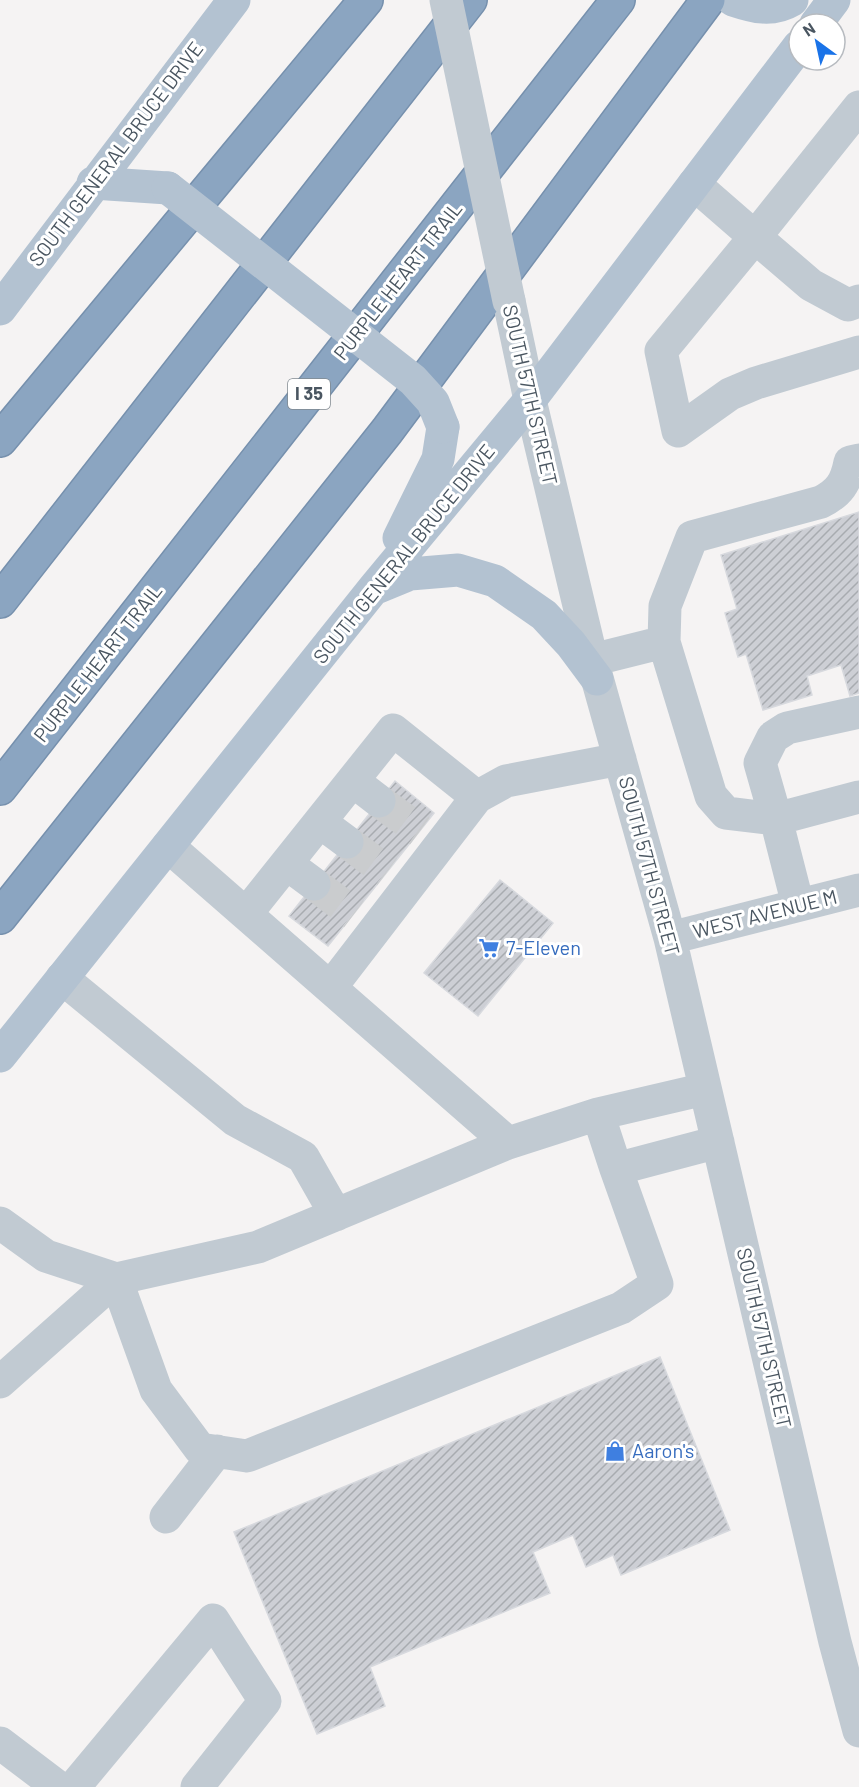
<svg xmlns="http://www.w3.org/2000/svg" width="859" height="1787" viewBox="0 0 859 1787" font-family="Barlow,sans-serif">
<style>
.building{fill:url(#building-hatch);stroke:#d7d9de;stroke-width:1.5}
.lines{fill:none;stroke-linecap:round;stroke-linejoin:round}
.minor-tunnel{stroke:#caccce;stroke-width:33;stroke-dasharray:33 16;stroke-linecap:butt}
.highway-casing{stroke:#7690ad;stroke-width:36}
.minor{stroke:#c1cad2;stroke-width:33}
.major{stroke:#b3c2d1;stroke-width:33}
.highway{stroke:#8ba5c1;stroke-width:33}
.minor-bridge{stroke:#c1cad2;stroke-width:33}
.major-bridge{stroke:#b3c2d1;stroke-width:33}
.labels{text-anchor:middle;stroke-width:6;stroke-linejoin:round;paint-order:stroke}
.shield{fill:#fff;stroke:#808990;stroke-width:1.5}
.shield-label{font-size:18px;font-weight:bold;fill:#4a5661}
.street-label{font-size:20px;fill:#4a5661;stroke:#fff}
.shop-label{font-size:20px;fill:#366cbe;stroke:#fff;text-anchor:start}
</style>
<defs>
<pattern id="building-hatch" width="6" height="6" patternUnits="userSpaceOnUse" patternTransform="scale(1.5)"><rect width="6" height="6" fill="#cdcfd5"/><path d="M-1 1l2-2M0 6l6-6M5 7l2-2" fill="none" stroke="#a8abb0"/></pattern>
</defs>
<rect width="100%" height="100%" fill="#f5f3f3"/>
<path class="building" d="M 859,512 L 859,693 L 850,696 L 841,665 L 807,676 L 812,695 L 763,710 L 746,654 L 738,657 L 725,613 L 737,609 L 721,555 Z
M 395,781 L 434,813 L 328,946 L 289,916 Z
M 500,880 L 553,923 L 478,1016 L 424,973 Z
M 660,1357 L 730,1530 L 621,1575 L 613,1555 L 586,1567 L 573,1535 L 533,1552 L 550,1593 L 370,1667 L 385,1706 L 317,1734 L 234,1532 Z"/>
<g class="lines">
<path class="minor-tunnel" d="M 379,801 L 420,831
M 347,842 L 387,872
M 314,884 L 354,914"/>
<g class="highway-casing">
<path id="highway" d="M 0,440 L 366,0
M 0,601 L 470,0
M 0,788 L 618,0
M 0,917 L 387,431 L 708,0"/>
</g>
<path class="minor" d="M 694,184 L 755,237 L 859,107
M 509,301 L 530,400 L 592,660 L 670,938 L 835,1642 L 859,1731
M 859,301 L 848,305 L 811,285 L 755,237 L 661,351 L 678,431 L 730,394 L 756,383 L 859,352
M 664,642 L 711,796 L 726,813 L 776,819 L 760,763 L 773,737 L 787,728 L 859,712
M 592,660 L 664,642 L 665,606 L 692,537 L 821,502 C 839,493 846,483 850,462 L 859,460
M 353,781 L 379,801
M 320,822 L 347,842
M 168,846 L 508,1143
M 287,864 L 314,884
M 798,905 L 776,819 L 859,797
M 246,914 L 393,730 L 477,797 L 506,781 L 620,759
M 670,938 L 859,890
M 62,978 L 235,1120 L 303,1157 L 336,1215
M 331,987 L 477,797
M 598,1114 L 616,1169
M 0,1223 L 46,1256 L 116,1279 L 258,1247 L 508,1143 L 598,1114 L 705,1089
M 0,1382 L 116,1279 L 156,1390 L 200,1449 L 247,1456 L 621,1308 L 657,1284 L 616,1169 L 718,1142
M 166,1517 L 217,1451
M 0,1743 L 58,1787
M 74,1787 L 213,1620 L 265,1701 L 197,1787"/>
<path class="major" d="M 733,0 C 754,7 772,12 792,0
M 816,24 L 834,0
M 93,183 L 168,188
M 0,309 L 234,0
M 399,538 L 438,459 L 443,427
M 376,588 L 410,574 L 458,570 L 495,581 L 544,615 L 571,644 L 597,679
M 0,1056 L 374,588 L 530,400 L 799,46"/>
<use href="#highway" class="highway"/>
<path class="minor-bridge" d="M 446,0 L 509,301"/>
<path class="major-bridge" d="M 168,188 L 413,380 L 433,402 L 443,427"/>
</g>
<defs>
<g id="supermarket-bare" transform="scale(1.62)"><path d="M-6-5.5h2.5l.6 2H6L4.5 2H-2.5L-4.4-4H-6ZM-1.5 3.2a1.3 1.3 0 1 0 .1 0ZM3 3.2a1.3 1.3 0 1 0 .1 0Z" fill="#3f7fe0" stroke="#fff" stroke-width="2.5" paint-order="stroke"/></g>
<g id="shop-bare" transform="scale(1.62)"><path d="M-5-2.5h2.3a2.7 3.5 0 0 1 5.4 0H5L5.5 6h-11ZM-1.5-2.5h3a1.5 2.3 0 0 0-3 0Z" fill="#3f7fe0" stroke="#fff" stroke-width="2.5" paint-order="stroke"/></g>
</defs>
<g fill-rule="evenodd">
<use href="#supermarket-bare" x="489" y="948"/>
<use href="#shop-bare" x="615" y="1451"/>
</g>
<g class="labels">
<rect class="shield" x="288" y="379" width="42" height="30" rx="4.5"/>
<g class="shield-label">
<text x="309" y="400">I 35</text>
</g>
<g class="street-label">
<text transform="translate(116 154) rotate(-53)" y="7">SOUTH GENERAL BRUCE DRIVE</text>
<text transform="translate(398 281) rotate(-52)" y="7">PURPLE HEART TRAIL</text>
<text transform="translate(530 395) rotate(77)" y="7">SOUTH 57TH STREET</text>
<text transform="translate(404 554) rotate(-51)" y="7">SOUTH GENERAL BRUCE DRIVE</text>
<text transform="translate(98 663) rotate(-52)" y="7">PURPLE HEART TRAIL</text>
<text transform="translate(649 866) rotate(75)" y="7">SOUTH 57TH STREET</text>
<text transform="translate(765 914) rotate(-14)" y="7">WEST AVENUE M</text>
<text transform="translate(764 1338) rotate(77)" y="7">SOUTH 57TH STREET</text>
</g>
<g class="shop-label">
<text x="506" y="955">7-Eleven</text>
<text x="632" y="1458">Aaron's</text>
</g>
</g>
<g transform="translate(817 42) rotate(327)"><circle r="28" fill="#ffffff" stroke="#b7bbc0" stroke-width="1.5"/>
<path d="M0-4.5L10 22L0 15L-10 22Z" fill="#1a73e8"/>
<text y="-9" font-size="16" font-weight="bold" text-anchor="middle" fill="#4a5661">N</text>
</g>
</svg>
